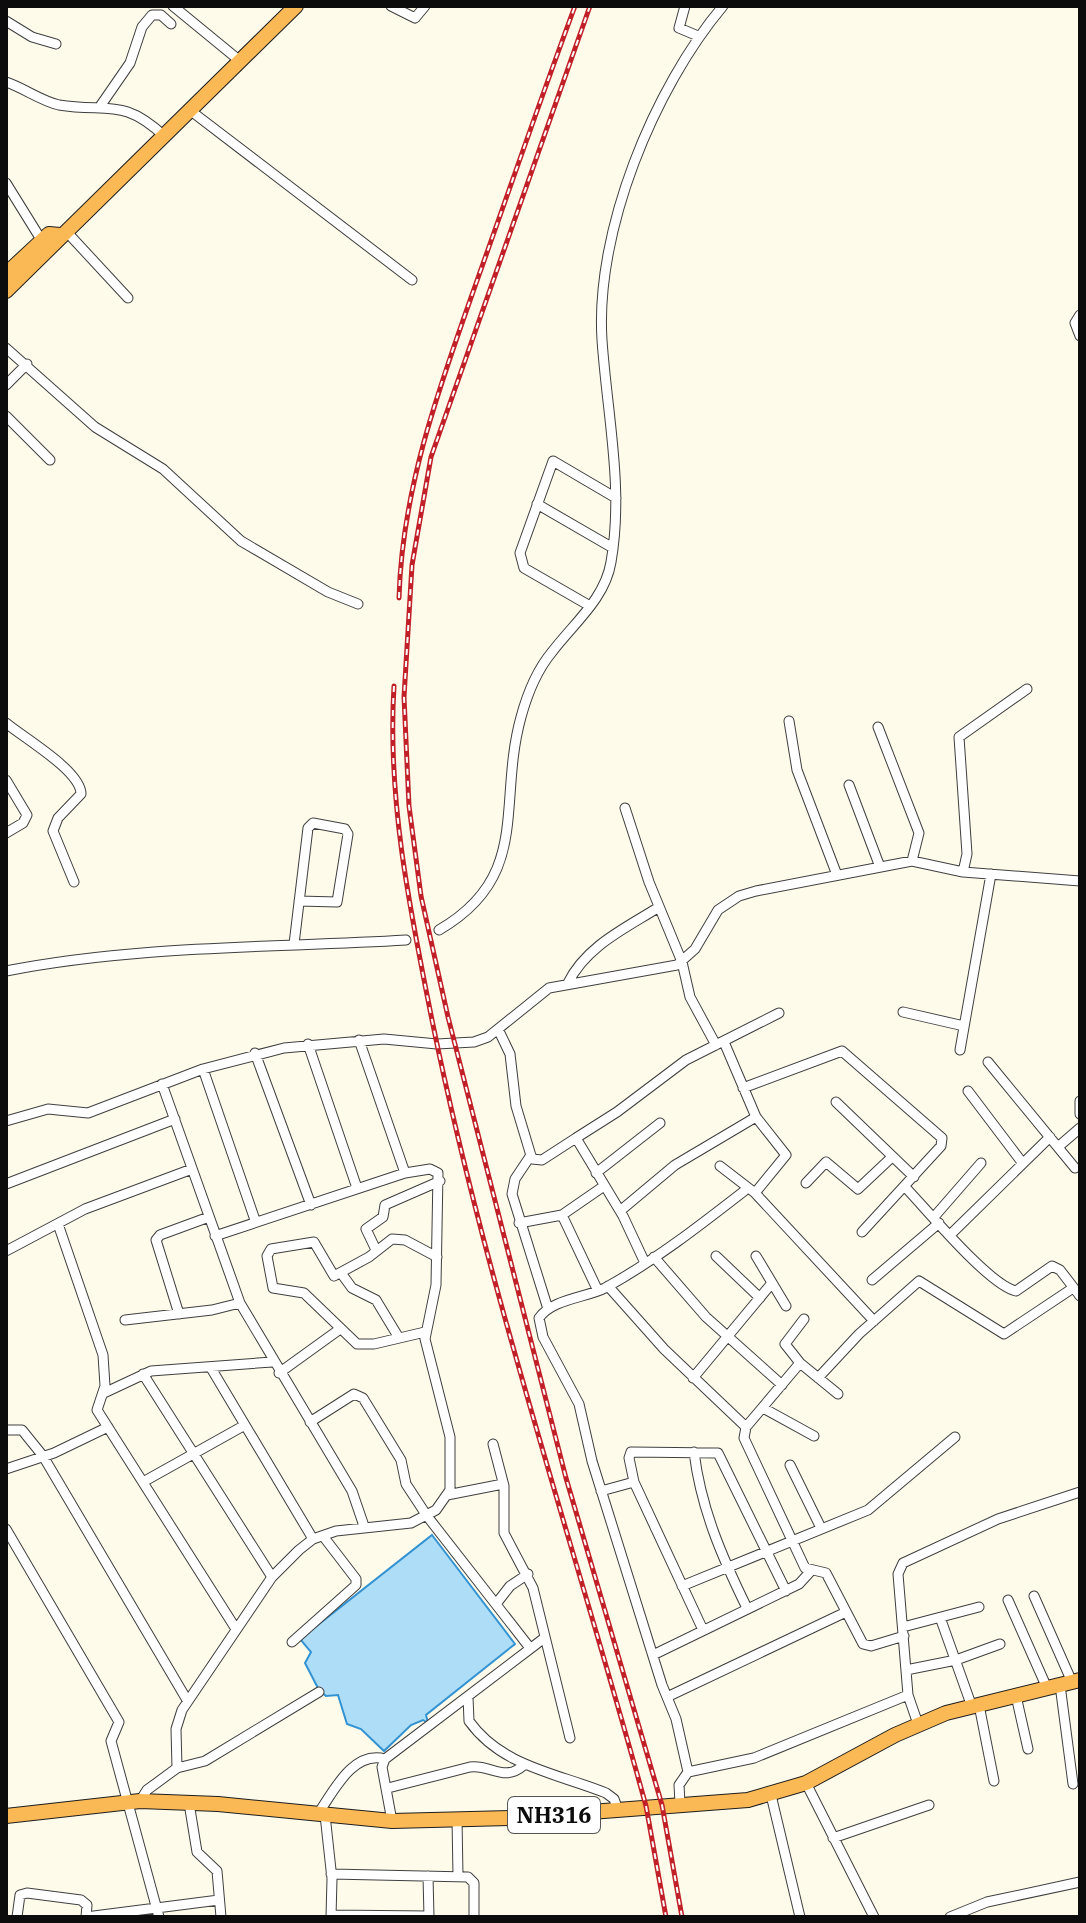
<svg xmlns="http://www.w3.org/2000/svg" width="1086" height="1923" viewBox="0 0 1086 1923" font-family="'IBM Plex Serif',serif">
<style>
.water{fill:#aeddf8;stroke:#3393d2;stroke-width:2}
.lines{fill:none;stroke-linecap:round;stroke-linejoin:round}
.minor-casing{stroke:#3f3f3f;stroke-width:11}
.trunk-casing{stroke:#1d1d1d;stroke-width:16}
.minor{stroke:#fff;stroke-width:9}
.trunk{stroke:#fbb956;stroke-width:14}
.rail-casing{stroke:#c12028;stroke-width:5}
.rail{stroke:#fff;stroke-width:2;stroke-dasharray:6;stroke-linecap:butt}
.labels{text-anchor:middle;stroke-width:8;stroke-linejoin:round;paint-order:stroke}
.shield{fill:#fff;stroke:#555;stroke-width:2}
.shield-label{font-size:22px;font-weight:bold;fill:#0c0c0c}
</style>
<rect width="100%" height="100%" fill="#fffbeb"/>
<path class="water" d="M 432,1535 L 515,1644 L 426,1715 L 428,1723 L 423,1720 L 411,1725 L 384,1751 L 361,1729 L 347,1724 L 338,1695 L 326,1696 L 319,1690 L 305,1663 L 311,1652 L 300,1639 Z"/>
<g class="lines">
<g class="minor-casing">
<path id="minor" d="M 173,6 L 240,61
M 391,6 L 415,18 L 425,6
M 685,6 L 679,28 L 698,36
M 6,21 L 32,37 L 56,44
M 6,82 C 24,88 41,101 59,105 C 107,113 123,97 165,137
M 101,105 L 130,63 L 142,27 L 152,15 L 161,15 L 171,24
M 191,111 L 412,280
M 6,183 L 42,241
M 65,230 L 128,298
M 1080,315 L 1075,323 L 1080,336
M 6,348 L 95,427 L 163,469 L 241,541 L 328,592 L 358,604
M 6,385 L 27,364
M 6,416 L 50,460
M 537,504 L 613,548
M 590,606 L 524,568 L 520,553 L 553,461 L 616,498
M 789,721 L 797,770 L 837,875
M 6,723 C 24,738 81,771 81,794 L 58,818 L 53,831 L 74,882
M 878,727 L 919,833 L 912,861
M 6,780 L 27,815 L 23,823 L 6,833
M 849,785 L 880,867
M 625,808 L 649,882 L 682,962 L 690,997 L 716,1045
M 963,872 L 967,854 L 959,737 L 1027,689
M 439,930 C 532,876 497,804 521,717 C 527,695 537,670 552,652 C 573,624 605,599 611,562 C 624,488 607,414 602,340 C 595,231 654,88 723,6
M 294,944 L 308,828 L 313,823 L 345,829 L 348,834 L 337,902 L 299,901
M 6,971 C 139,945 272,948 406,940
M 568,983 C 586,946 626,928 659,907
M 903,1012 L 964,1026
M 498,1029 L 510,1054 L 516,1106 L 532,1159 L 542,1160 L 576,1138 L 623,1216 L 645,1263
M 359,1040 L 405,1173
M 724,1042 L 756,1117 L 786,1155 L 755,1193
M 308,1044 L 357,1188
M 960,1050 L 991,874
M 255,1053 L 311,1205
M 988,1062 L 1075,1168
M 203,1069 L 255,1220
M 162,1084 L 240,1303 L 352,1491 L 364,1526
M 743,1088 L 842,1051 L 942,1138 L 941,1146 L 862,1232
M 968,1091 L 1021,1161
M 1080,1101 L 1080,1114
M 836,1102 L 914,1177
M 6,1121 L 48,1109 L 88,1113 L 203,1069 L 284,1048 L 384,1039 L 437,1044 L 474,1042 L 488,1037 L 549,988 L 677,965 L 695,949 L 718,910 L 739,896 L 756,891 L 912,861 L 963,872 L 1080,881
M 576,1138 L 617,1112 L 686,1060 L 779,1013
M 1058,1147 L 1080,1128
M 531,1155 L 515,1179 L 512,1194 L 548,1309
M 720,1166 L 755,1193 L 874,1321
M 596,1173 L 660,1123
M 806,1183 L 826,1162 L 858,1189 L 892,1157
M 6,1184 L 175,1119
M 906,1188 C 928,1211 989,1285 1016,1291 L 1052,1266 L 1060,1270 L 1080,1296
M 620,1211 L 675,1165 L 756,1117
M 562,1215 L 598,1291
M 934,1217 L 981,1163
M 519,1223 L 562,1215 L 604,1186
M 58,1224 L 103,1355 L 105,1386 L 97,1410 L 236,1629
M 950,1235 L 1050,1137
M 376,1250 L 366,1229 L 383,1217 L 385,1205 L 440,1181
M 6,1251 L 85,1209 L 192,1169
M 716,1256 L 760,1298
M 756,1256 L 786,1306
M 654,1257 L 706,1317 L 782,1385
M 341,1273 L 352,1288 L 376,1300 L 399,1338
M 872,1280 L 939,1223
M 608,1286 L 664,1349 L 746,1427
M 179,1314 L 156,1240 L 160,1235 L 209,1217
M 804,1319 L 785,1344 L 800,1363 L 746,1427 L 744,1438 L 805,1568 L 826,1573 L 863,1644 L 871,1646 L 904,1636
M 125,1320 L 212,1310 L 240,1303
M 425,1332 L 374,1344 L 357,1344 L 304,1293 L 273,1288 L 267,1256 L 271,1249 L 314,1242 L 334,1276 L 369,1257 L 392,1239 L 405,1240 L 437,1257
M 800,1363 L 838,1394
M 211,1368 L 313,1539
M 279,1373 L 340,1329
M 143,1374 L 272,1577
M 693,1378 L 772,1283
M 818,1378 L 859,1334 L 919,1281 L 1004,1334 L 1073,1288
M 104,1393 L 151,1371 L 272,1362
M 763,1408 L 814,1436
M 310,1422 L 354,1394 L 363,1398 L 401,1460 L 406,1484 L 427,1516 L 530,1648
M 6,1430 L 22,1430 L 43,1456 L 187,1700
M 493,1444 L 504,1486 L 504,1533 L 533,1588 L 570,1738
M 694,1452 C 701,1509 722,1557 747,1608
M 790,1465 L 821,1528
M 6,1469 L 54,1453 L 108,1427
M 143,1482 L 245,1425
M 601,1491 L 634,1482
M 447,1495 L 503,1484
M 6,1529 L 119,1722 L 111,1741 L 159,1917
M 682,1586 L 868,1510 L 955,1437
M 1034,1596 L 1072,1682
M 1008,1600 L 1047,1688
M 496,1604 L 510,1586 L 528,1574
M 941,1620 L 972,1707
M 903,1627 L 979,1607
M 703,1630 L 634,1482 L 629,1458 L 631,1452 L 718,1453 L 786,1591
M 292,1642 L 356,1585 L 356,1579 L 323,1536
M 653,1655 L 799,1584 L 810,1572
M 906,1670 L 956,1660 L 1000,1644
M 1060,1685 L 1073,1784
M 1016,1696 L 1028,1749
M 468,1697 L 469,1721 C 502,1767 557,1773 606,1793 L 614,1799 L 618,1810
M 667,1697 L 846,1612
M 979,1705 L 994,1781
M 918,1724 L 908,1695 L 898,1574 L 903,1563 L 998,1519 L 1080,1492
M 177,1768 L 205,1761 L 319,1692
M 688,1772 L 754,1758 L 908,1695
M 806,1783 L 874,1917
M 388,1788 L 470,1767 C 491,1764 504,1783 524,1765
M 771,1795 L 800,1917
M 140,1801 L 147,1790 L 177,1768 L 176,1729 L 182,1710 L 272,1577 L 299,1550 L 313,1539 L 336,1531 L 411,1523 L 436,1510 L 450,1490 L 450,1437 L 425,1339 L 436,1285 L 438,1173 L 430,1169 L 405,1173 L 215,1236
M 189,1803 L 197,1852 L 217,1871 L 221,1917
M 680,1803 L 679,1785 L 688,1772 L 676,1719 L 662,1685 L 592,1461 L 579,1404 L 543,1337 L 539,1318 C 552,1299 585,1298 605,1288 C 656,1260 703,1223 748,1188
M 318,1814 C 333,1792 353,1750 385,1759
M 325,1815 L 332,1879 L 331,1917
M 457,1819 L 458,1876
M 392,1821 L 382,1767 L 385,1759 L 543,1639
M 833,1838 L 929,1805
M 331,1874 L 468,1877 L 474,1883 L 474,1917
M 428,1876 L 429,1917
M 331,1915 L 429,1916
M 17,1917 L 20,1895 L 27,1893 L 81,1900 L 87,1905 L 86,1917
M 86,1917 L 219,1900
M 950,1917 L 987,1902 L 1080,1882"/>
</g>
<g class="trunk-casing">
<path id="trunk" d="M 6,274 L 49,234 L 60,235
M 6,291 L 296,6
M 6,1816 L 140,1801 L 218,1804 L 392,1821 L 512,1818 L 748,1800 L 806,1783 L 895,1735 L 946,1713 L 1080,1680"/>
</g>
<use href="#minor" class="minor"/>
<use href="#trunk" class="trunk"/>
<g class="rail-casing">
<path id="rail" d="M 590,6 L 431,457 L 412,565 L 404,697 L 409,806 L 421,896 L 448,1017 L 566,1478 L 662,1805 L 682,1917
M 399,598 C 402,485 442,380 479,275 C 511,185 542,95 575,6
M 394,686 C 387,799 410,910 432,1020 C 486,1286 574,1544 646,1806 L 666,1917"/>
</g>
<use href="#rail" class="rail"/>
</g>
<g class="labels">
<rect class="shield" x="508" y="1797" width="92" height="36" rx="6"/>
<g class="shield-label">
<text x="554" y="1823">NH316</text>
</g>
</g>
<rect width="1086" height="1923" fill="none" stroke="#0c0c0c" stroke-width="16"/>
</svg>
